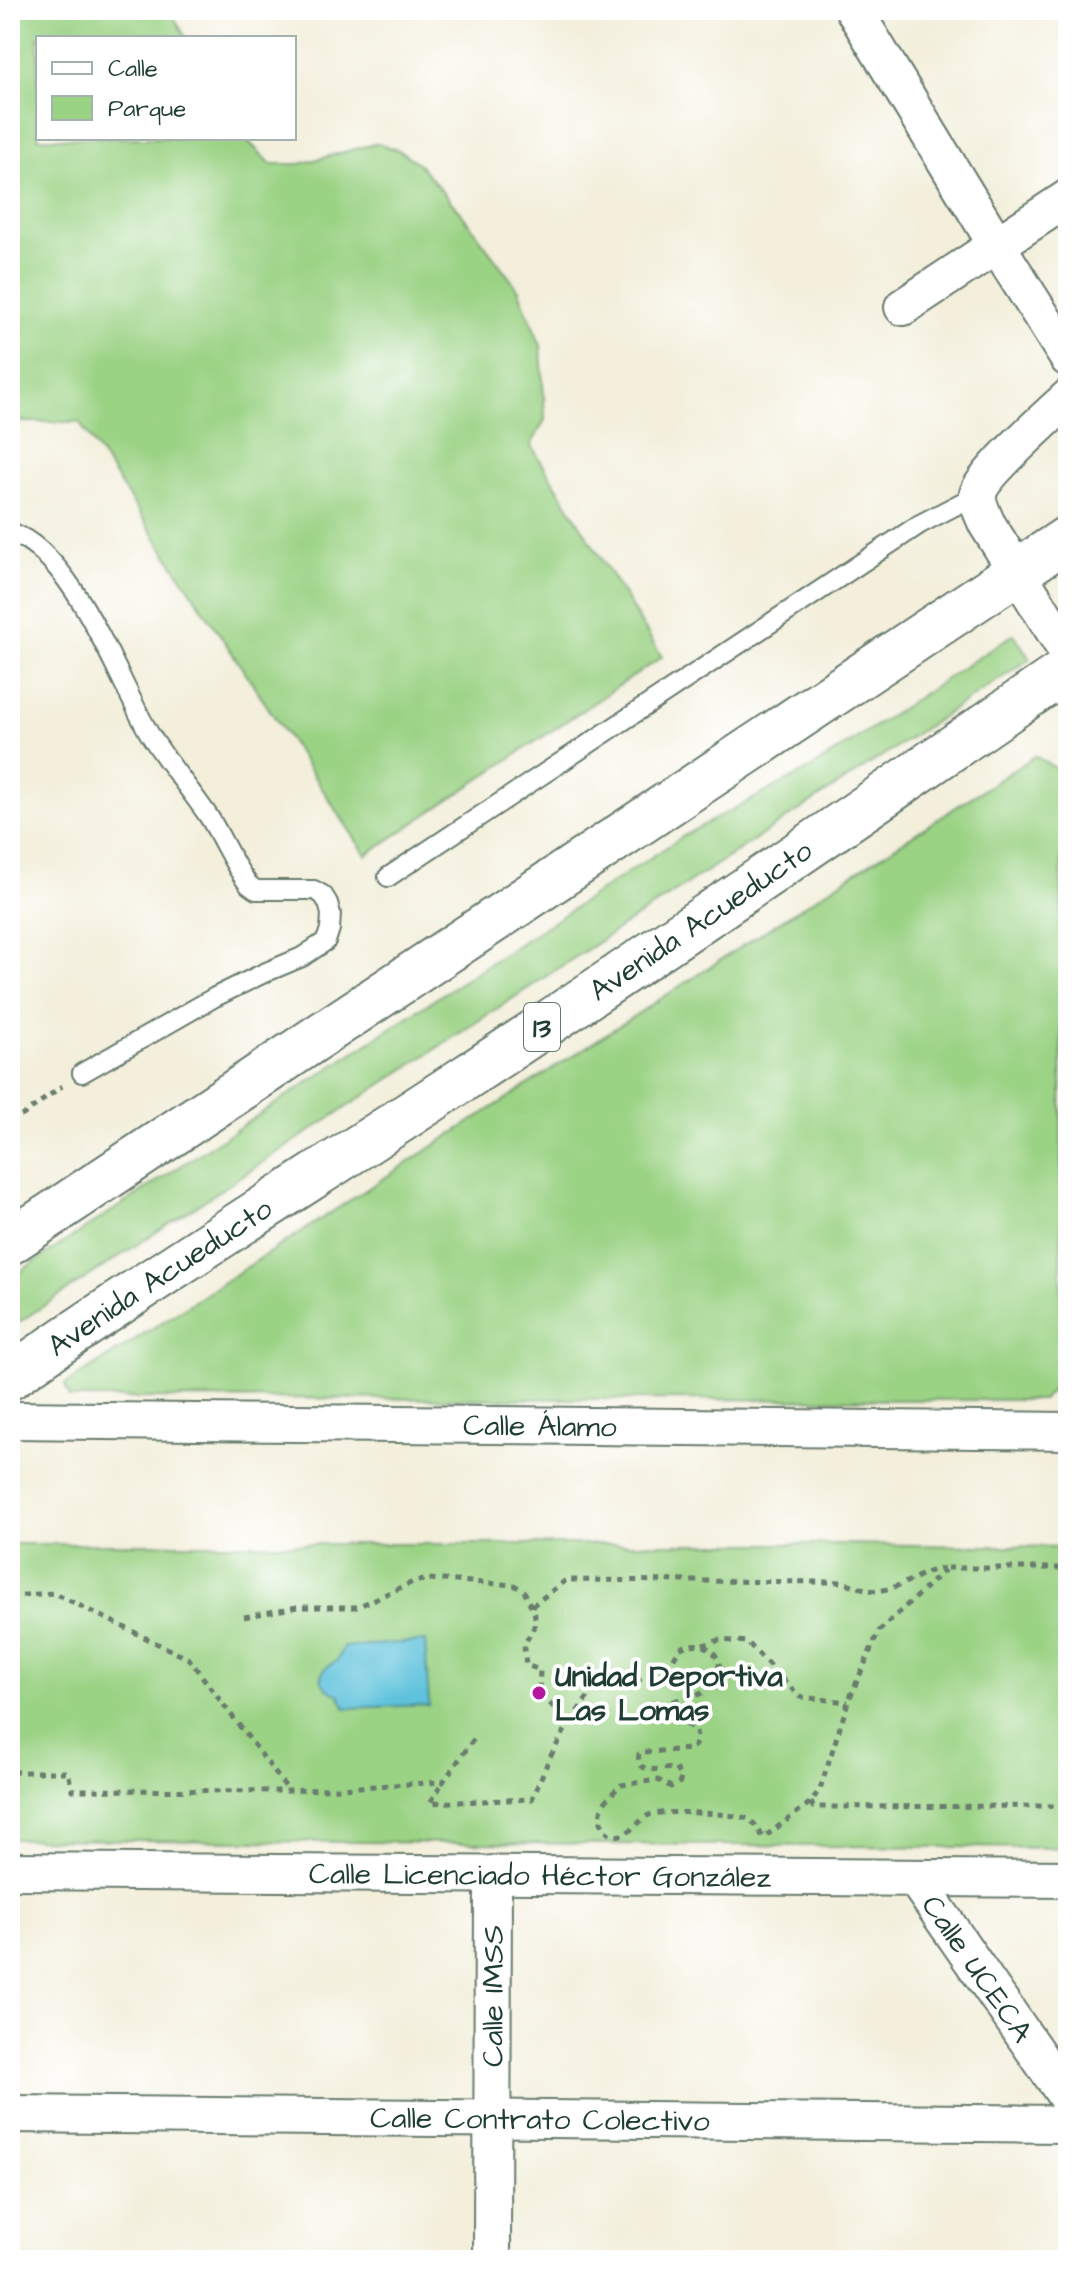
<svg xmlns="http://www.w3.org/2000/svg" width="1078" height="2270" viewBox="0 0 1078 2270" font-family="'Architects Daughter',sans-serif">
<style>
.green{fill:#9bd385;stroke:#5d885c;stroke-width:2}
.water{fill:#5ec2dc;stroke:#3e8088;stroke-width:2}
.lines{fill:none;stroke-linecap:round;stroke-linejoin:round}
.service-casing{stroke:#697b6e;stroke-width:22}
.minor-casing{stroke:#697b6e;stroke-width:40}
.primary-casing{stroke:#697b6e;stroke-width:48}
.path{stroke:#697b6e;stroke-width:5;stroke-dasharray:6 6;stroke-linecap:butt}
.service{stroke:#fff;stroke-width:18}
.minor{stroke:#fff;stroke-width:36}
.primary{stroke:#fff;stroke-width:44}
.poi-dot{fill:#b5179e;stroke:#fff;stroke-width:3}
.labels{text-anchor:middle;stroke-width:8;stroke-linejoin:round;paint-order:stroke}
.shield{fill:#fff;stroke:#627771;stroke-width:2}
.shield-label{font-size:28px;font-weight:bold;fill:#1f3d34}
.street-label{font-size:30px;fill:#1f3d34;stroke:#fff}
.poi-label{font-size:30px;font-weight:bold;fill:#1f3d34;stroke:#fff;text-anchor:start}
</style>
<rect width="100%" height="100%" fill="#fff"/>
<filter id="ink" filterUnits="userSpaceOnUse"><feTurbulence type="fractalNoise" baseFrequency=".0125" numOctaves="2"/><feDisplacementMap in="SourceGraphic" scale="16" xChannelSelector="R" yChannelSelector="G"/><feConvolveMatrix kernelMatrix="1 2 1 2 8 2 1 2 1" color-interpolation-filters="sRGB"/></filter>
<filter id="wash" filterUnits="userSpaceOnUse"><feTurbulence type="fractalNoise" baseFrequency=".006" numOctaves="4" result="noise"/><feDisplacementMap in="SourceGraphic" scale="32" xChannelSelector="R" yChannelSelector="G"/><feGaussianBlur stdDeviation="1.8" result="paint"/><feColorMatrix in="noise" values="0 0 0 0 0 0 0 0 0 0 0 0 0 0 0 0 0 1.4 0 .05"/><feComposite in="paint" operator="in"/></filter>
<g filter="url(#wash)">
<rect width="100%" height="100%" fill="#f3efdb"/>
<path class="green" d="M 10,10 L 170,10 L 186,38 L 38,38 L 38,138 L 245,138 L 271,164 L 300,164 L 377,143 L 398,150 L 418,163 L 463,216 L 518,289 L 541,346 L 545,420 L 531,445 L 662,657 L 366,855 L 79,422 L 10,422 Z
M 1014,634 L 1030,659 L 10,1328 L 10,1278 L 688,833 L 810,769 Z
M 1035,756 L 1062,772 L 1061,1382 L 1042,1400 L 70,1398 L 65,1385 Z
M 10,1544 L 841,1544 L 1068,1547 L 1068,1848 L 10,1839 Z"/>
<path class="water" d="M 425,1641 L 429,1705 L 345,1708 L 339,1694 C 316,1688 316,1669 337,1661 L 343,1647 Z"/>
</g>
<g filter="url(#ink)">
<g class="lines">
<g class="service-casing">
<path id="service" d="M 10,532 C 74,553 116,676 149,733 C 167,762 190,789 209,817 C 223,839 233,865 249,885 L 256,890 L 314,890 L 323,895 L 328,903 L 331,914 L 330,929 L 326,941 L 302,957 L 264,973 L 215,997 L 82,1073
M 388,877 L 920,524 L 978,494"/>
</g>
<g class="minor-casing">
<g id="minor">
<path d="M 854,10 L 996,244 L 1068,358"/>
<path d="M 903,307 L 1068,198"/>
<path d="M 1068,398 C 1051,414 982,475 978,494 C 977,503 983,515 987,524 L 1068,653"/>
<path id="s1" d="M 10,1420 L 1068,1431"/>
<path id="s2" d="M 10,1871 L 1068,1879"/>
<path id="s3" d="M 915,1878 L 1068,2099"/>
<path id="s4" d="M 10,2114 L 1068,2124"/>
<path id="s5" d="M 492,2260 L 493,1874"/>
</g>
</g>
<g class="primary-casing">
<g id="primary">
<path d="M 10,1242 L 1068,538"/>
<path id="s6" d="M 10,1377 C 159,1273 313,1178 465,1078 C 668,945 867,806 1068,669"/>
</g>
</g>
<path class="path" d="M 10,1121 L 23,1115 L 62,1086
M 947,1568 L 1068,1568
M 10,1596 L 54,1593 L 189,1659 L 288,1790
M 532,1606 L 566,1580 L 826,1582 C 832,1582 840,1581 845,1583 C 866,1588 870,1595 894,1587 C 914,1581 923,1570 947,1568 L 879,1631 L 848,1702 L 820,1789 L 811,1802 L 763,1838 C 759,1830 756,1824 748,1819 C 736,1813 660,1810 649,1815 C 637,1821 628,1839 612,1835 C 608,1834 604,1830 603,1827 C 594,1810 610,1795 621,1785 L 658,1780 L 671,1787 L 680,1782 L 681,1777 L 675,1768 C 661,1768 635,1776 639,1754 L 644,1752 L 691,1749 C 698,1744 698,1737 695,1729 L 677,1719 L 672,1707 L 674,1701 C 686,1697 701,1697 710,1687 C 734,1663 707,1633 679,1649 L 666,1672 L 660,1677 L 596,1686 L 569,1723
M 244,1617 L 297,1607 L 357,1607 L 413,1582 L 429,1579 L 514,1585 L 524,1591 L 535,1615 L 534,1627 L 524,1645 L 526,1665 L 540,1670 L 539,1692 L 569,1723 L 549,1759 L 532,1799 L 430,1803 L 443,1782
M 703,1645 L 720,1640 L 747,1642 L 800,1697 L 848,1702
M 12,1772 L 68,1772 L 72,1790 L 289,1791 L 443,1782 L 476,1736
M 811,1802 L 813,1807 L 1060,1806 L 1068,1802"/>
<use href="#service" class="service"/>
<use href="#minor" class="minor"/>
<use href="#primary" class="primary"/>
</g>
</g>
<circle class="poi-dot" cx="539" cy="1693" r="8"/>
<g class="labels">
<rect class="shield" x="524" y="1003" width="36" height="48" rx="6"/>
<g class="shield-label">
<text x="542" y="1037">13</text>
</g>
<g class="street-label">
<text dy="10" stroke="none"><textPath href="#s6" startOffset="828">Avenida Acueducto</textPath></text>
<text dy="10" stroke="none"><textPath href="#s6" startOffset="180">Avenida Acueducto</textPath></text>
<text dy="10" stroke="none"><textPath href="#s1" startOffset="530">Calle Álamo</textPath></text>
<text dy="10" stroke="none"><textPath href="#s2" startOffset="530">Calle Licenciado Héctor González</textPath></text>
<text dy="10" stroke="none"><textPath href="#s3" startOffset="110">Calle UCECA</textPath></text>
<text dy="10" stroke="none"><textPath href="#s5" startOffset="264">Calle IMSS</textPath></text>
<text dy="10" stroke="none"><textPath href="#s4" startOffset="530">Calle Contrato Colectivo</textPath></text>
</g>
<g class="poi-label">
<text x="555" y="1686">Unidad Deportiva<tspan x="555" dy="34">Las Lomas</tspan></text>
</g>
</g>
<rect width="1078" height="2270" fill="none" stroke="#fff" stroke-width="40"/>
<rect x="36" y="36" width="260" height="104" fill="#ffffff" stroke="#a5b1ae" stroke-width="2"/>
<rect x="52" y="62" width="40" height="12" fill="#ffffff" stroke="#a5b1ae" stroke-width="2"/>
<text x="108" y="76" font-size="24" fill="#1f3d34">Calle</text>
<rect x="52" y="96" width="40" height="24" fill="#9bd385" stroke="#a5b1ae" stroke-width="2"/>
<text x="108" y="116" font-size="24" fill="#1f3d34">Parque</text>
</svg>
